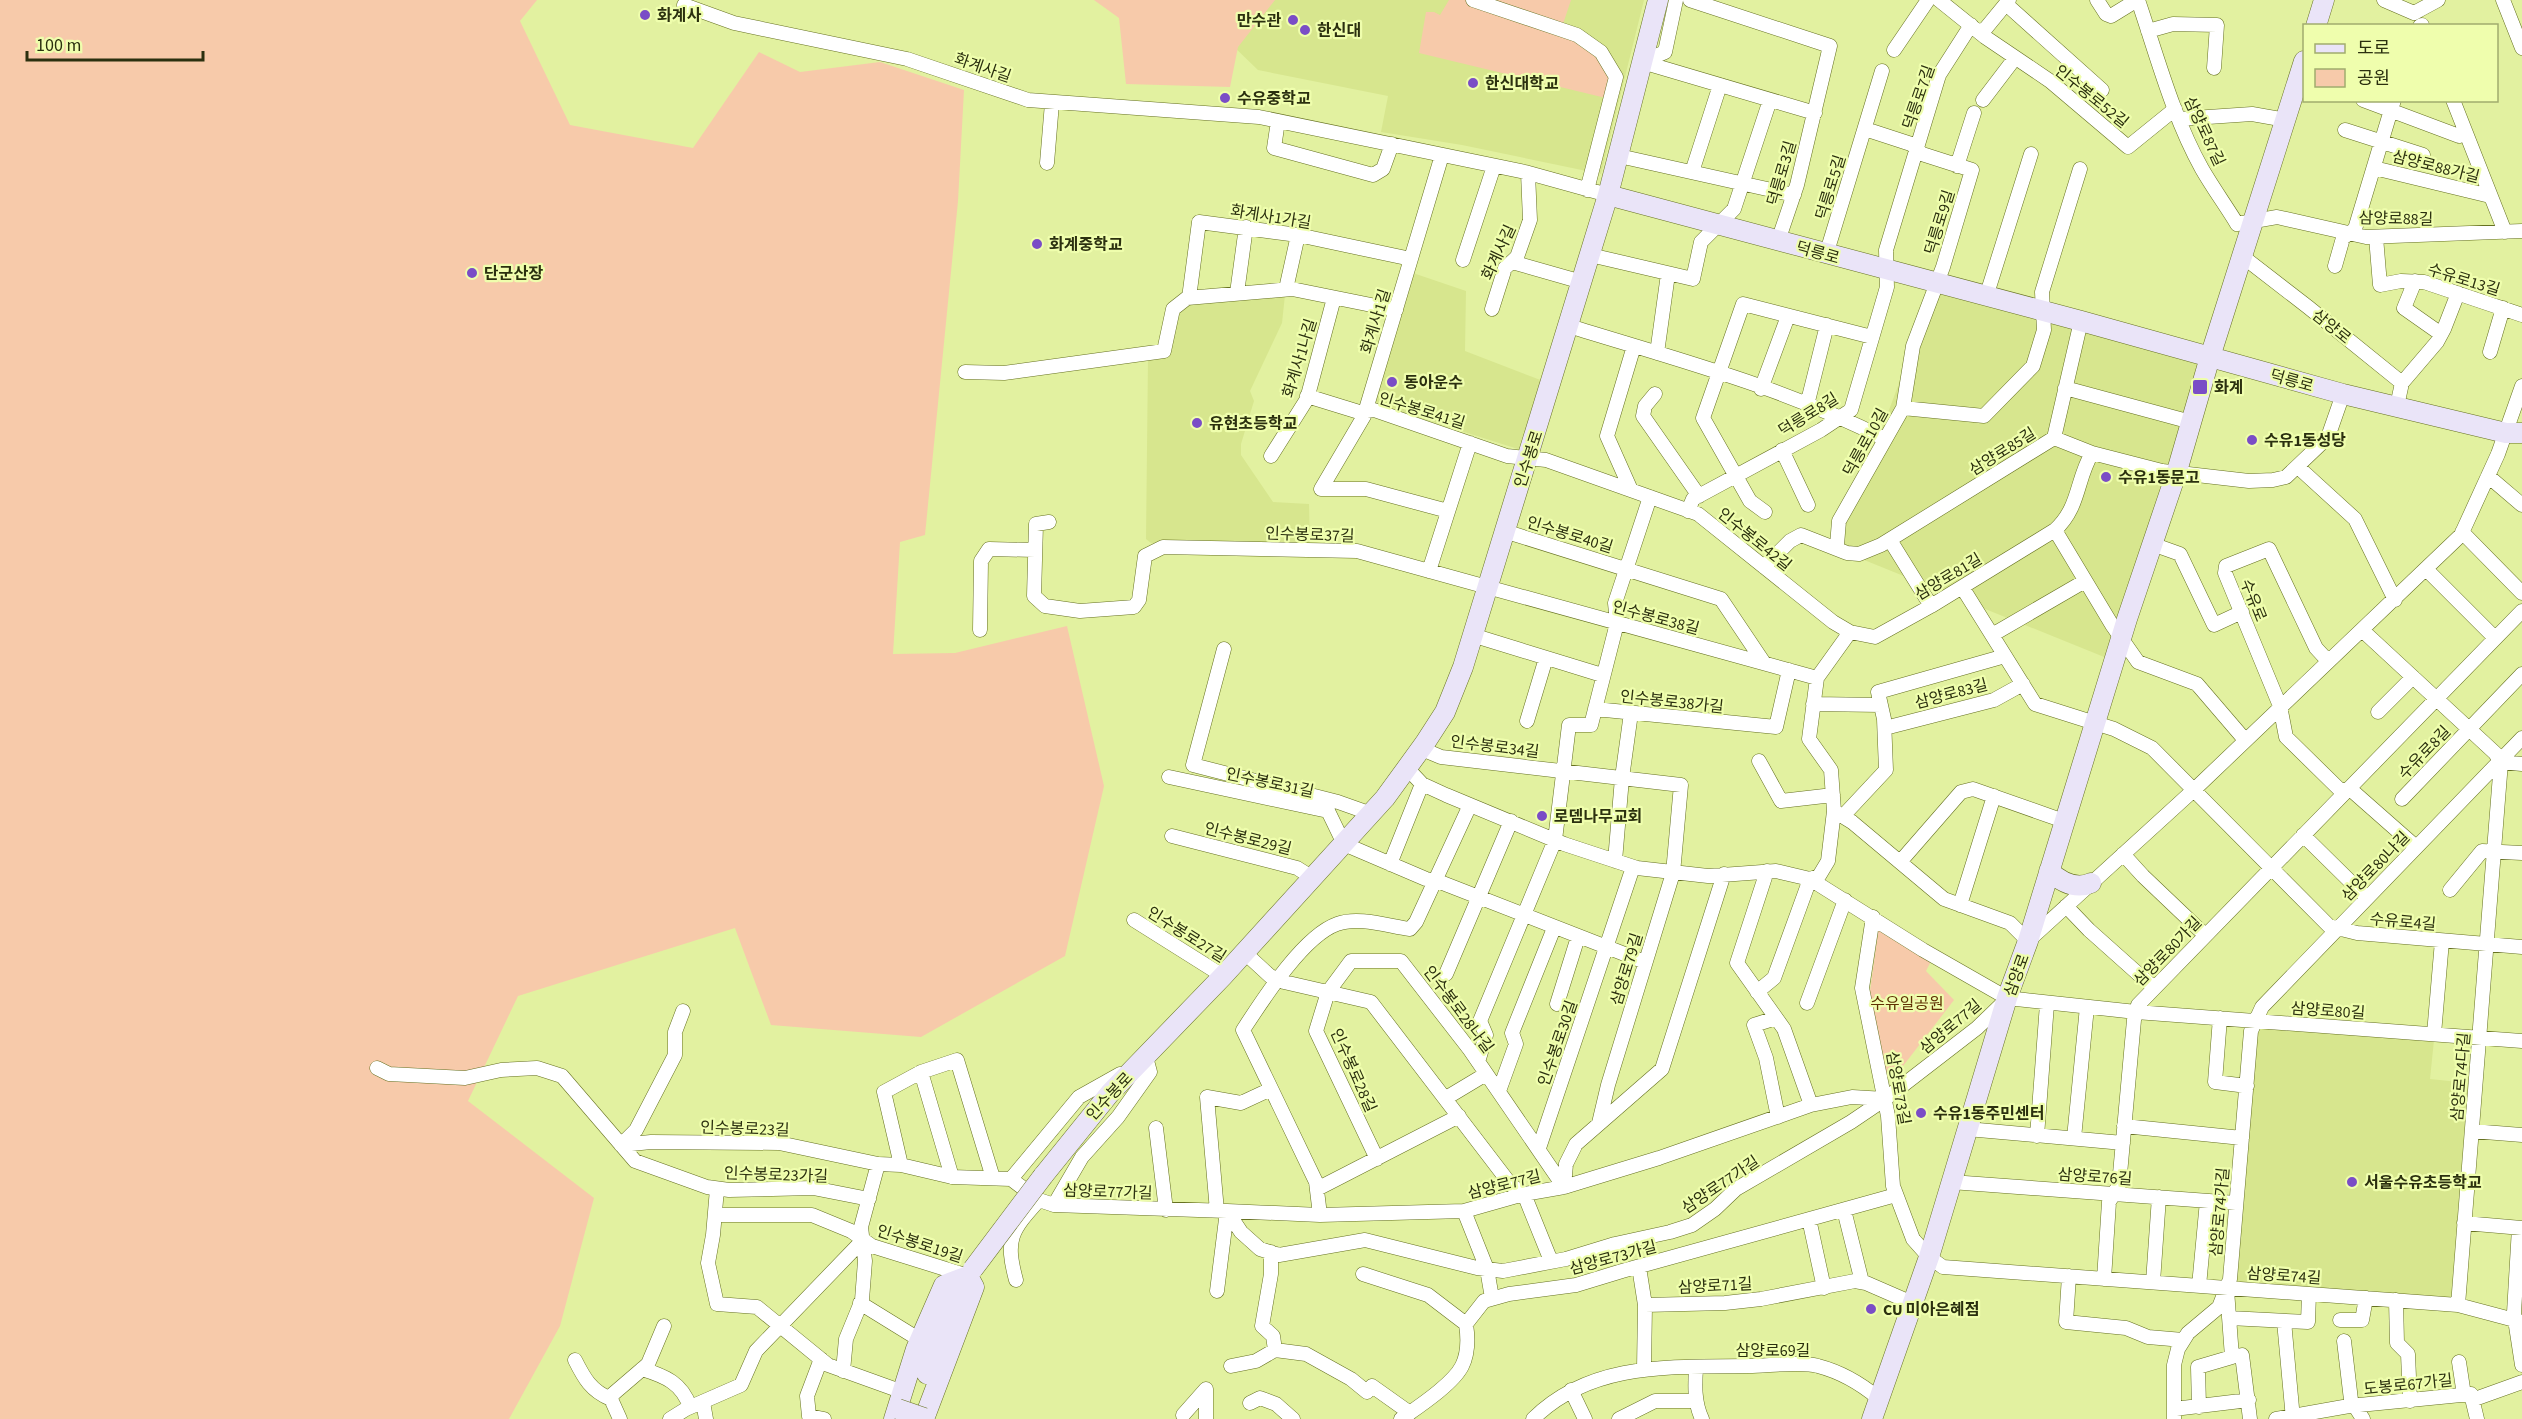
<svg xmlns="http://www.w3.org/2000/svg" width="2522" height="1419" viewBox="0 0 2522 1419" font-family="'Source Sans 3','Noto Sans KR',sans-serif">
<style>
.built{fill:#d7e68e}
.green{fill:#f7caaa}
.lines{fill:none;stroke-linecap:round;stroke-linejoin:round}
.minor-casing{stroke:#667121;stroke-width:15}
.secondary-casing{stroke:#667121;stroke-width:21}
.minor{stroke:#fff;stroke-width:14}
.secondary{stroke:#eae4f8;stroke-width:20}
.secondary-bridge-casing{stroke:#667121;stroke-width:21;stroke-linecap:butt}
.secondary-bridge{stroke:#eae4f8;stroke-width:20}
.poi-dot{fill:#7a4dc6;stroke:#effead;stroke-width:2}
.labels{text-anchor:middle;stroke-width:4.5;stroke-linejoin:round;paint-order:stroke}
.poi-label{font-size:16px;font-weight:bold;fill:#2b300f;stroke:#effead;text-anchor:start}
.street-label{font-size:16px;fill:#2b300f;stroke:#effead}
.park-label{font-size:16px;fill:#5f3003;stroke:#effead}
</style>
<rect width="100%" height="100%" fill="#e2f1a0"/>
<path class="built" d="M 1264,0 L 1644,0 L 1601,174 L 1462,145 L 1381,132 L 1388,96 L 1258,70 L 1231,44 Z
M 1413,273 L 1466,291 L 1465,351 L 1543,381 L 1521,450 L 1373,403 Z
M 1935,287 L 2201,362 L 2114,661 L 1837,549 Z
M 1285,295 L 1282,323 L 1250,391 L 1254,401 L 1241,444 L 1241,455 L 1273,502 L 1309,504 L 1310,544 L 1151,543 L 1146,539 L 1148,358 L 1170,354 L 1175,310 L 1189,301 Z
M 2257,1025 L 2434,1040 L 2430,1079 L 2468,1083 L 2451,1299 L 2236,1281 Z"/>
<path class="green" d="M 0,0 L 537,0 L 520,21 L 570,125 L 693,148 L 759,52 L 800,72 L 880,62 L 964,90 L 958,201 L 925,535 L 900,542 L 893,654 L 955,653 L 1067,626 L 1104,786 L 1065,956 L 921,1037 L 771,1025 L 735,928 L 518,996 L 468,1101 L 594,1198 L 560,1326 L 509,1419 L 0,1419 Z
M 1094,0 L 1275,0 L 1238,47 L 1230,87 L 1126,84 L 1119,18 Z
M 1449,0 L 1571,0 L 1561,30 L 1577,35 L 1616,77 L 1610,99 L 1419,53 L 1426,12 L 1434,12 L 1440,15 Z
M 1879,925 L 1933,957 L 1926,971 L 1954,1000 L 1893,1079 L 1885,1076 L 1870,991 Z"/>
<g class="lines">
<g class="minor-casing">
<path id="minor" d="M 1473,0 L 1577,35 L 1601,52 L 1616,77 L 1587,190
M 1690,0 L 1830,46 L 1797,185 L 1778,241
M 1939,0 L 1985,37 L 2050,81 L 2128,147 L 2175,109
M 2097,0 L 2106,14 L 2111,16 L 2137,0
M 2138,0 C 2157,56 2173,117 2202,169 C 2213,188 2226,206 2237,224 L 2277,217 L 2366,237 L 2522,231
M 2384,0 L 2414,13
M 2503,0 L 2522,48
M 2006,4 L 2102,90
M 684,5 L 734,23 L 907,59 L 1028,100 L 1259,117 L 1525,172 L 1608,195
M 2414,13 L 2438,0
M 2420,26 L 2422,25
M 2148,31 L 2173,24 L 2217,25 L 2214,68
M 1979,32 L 1986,28 L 2009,0
M 1894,50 L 1928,0
M 1642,62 L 1815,113
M 1642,62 L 1665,52 L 1676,0
M 1983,100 L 2015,58
M 2363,100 L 2459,136 L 2466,133
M 2453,100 L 2505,232
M 2179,119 L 2252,114 L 2286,120
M 1278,121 L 1274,148 L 1373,175 L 1383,169 L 1392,144
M 2345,130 L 2423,155
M 1619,156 L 1794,195
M 1047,163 L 1052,103
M 1957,166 L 1974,113
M 2374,168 L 2490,196
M 1692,172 L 1720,85
M 2376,237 L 2380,285 L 2401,281 L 2424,282 L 2522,315
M 1590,255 L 1693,279 L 1701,242 L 1734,209 L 1770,100
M 1826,255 L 1882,71
M 2242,256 L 2308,307 L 2402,383 L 2397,406
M 1463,260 L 1494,166
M 1512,262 L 1582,282
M 2335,266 L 2343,238 L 2355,229 L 2394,100
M 2415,281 L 2404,308 L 2441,334
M 1286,289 L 1298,235
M 1237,293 L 1246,227
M 1986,297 L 2031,154
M 1189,298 L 1199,222 L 1298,235 L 1411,259
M 1492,309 L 1505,268 L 1517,257 L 1530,220 L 1528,173
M 1569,326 C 1675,359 1786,388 1885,439
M 2490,352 L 2503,308
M 1657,353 L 1668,274
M 965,372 L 1004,373 L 1164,351 L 1173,309 L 1187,298 L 1292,289 L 1396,310
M 2402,383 L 2437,342 L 2444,329 L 2458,293
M 2065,388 L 2191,422
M 1761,389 L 1788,316
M 1655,394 L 1645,406 L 1643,416 L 1699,496
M 1307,396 L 1359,412 L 1374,410 L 1507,456 L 1546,460 L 1698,514 L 1833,622 L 1850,632 L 1875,637 L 1931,606 L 2055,530 C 2080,507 2076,480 2092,453
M 1807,405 L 1827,325
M 1903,408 L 1984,416 L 2033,366 L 2044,330 L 2042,292 L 2080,169
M 2054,438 L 2092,453 L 2162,471 L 2249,481 L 2273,480 L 2286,477 L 2328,437 L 2343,394
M 2054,438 L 2081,321
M 1782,450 L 1808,505
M 1271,456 L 1307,399 L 1334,298
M 2298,467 L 2355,519 L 2395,600
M 2488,476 L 2522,505
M 1321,489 L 1364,416 L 1442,155
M 1321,489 L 1366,489 L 1448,511
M 1631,490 L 1607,436 L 1634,346
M 1688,511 L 1693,499 L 1821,430 L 1851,410 L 1887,287 L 1886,250 L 1939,75 L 1971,25
M 1765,512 L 1750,501 L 1703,418 L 1743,304 L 1872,337
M 1049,522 L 1036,524 L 1034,596 L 1045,606 L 1080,611 L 1134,607 L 1139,600 L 1145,556 L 1163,547 L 1357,551 L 1817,678
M 2055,530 L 2112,625 L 2138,662 L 2197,684 L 2245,740
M 1504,531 L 1721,599 L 1764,663
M 2462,532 L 2522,593
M 1890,540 L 1931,606
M 2152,544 L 2180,554 L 2214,625 L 2242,612
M 1837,545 L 1839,521 L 1903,408 L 1913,346 L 1943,267 L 1972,170 L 1922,154 L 1911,144 L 1865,129
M 1764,567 L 1790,541 L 1801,535 L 1847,553 L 1859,554 L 1881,545 L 2054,438
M 2426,569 L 2495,638
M 1429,571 L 1470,443
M 1962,587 L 2035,704 L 2114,729 L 2152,748 L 2329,926 L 2357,933 L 2522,947
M 980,630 L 981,561 L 989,549 L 1035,550
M 2362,630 L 2495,753 L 2501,762
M 1850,632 L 1817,678 L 1809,739 L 1831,770 L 1834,811 L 1852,822 L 1944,899 L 2010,923 L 2028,941 L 2197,787 L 2461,535 L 2498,454 L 2522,386
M 1472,635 L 1602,675
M 1992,635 L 2085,581
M 1224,649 L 1193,765 L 1338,802 L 1369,813
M 2328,661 L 2316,648 L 2269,549 L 2226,566 L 2225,573 L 2280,706 L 2286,737 L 2339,789 L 2346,791
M 1813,704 L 1881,705
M 1595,709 L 1776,727 L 1789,670
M 2378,712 L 2413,677
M 1527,721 L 1546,658
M 1885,728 L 1994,700 L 2023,684
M 1422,749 L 1441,757 L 1681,785 L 1673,873 L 1608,1085 L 1599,1123
M 1759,761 L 1781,801 L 1833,795
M 2501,762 L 2522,764
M 1407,768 L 1422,784 L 1446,795 L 1564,844 L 1637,868 L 1708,876 L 1776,871 L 1810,879 L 1923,950 L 2007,998 L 2136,1012 L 2522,1041
M 1169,777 L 1328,811 L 1344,844 L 1426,879 L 1440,882 L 1645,962
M 2349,788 L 2416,847
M 2402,799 L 2522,674
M 1843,816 L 1886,770 L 1884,719 L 1878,692 L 2005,656
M 2303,835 L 2367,898
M 1172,836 L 1297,868 L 1313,878
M 2123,854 L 2143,876 L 2205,935
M 1615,861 L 1622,778 L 1631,713
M 1900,862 L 1961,792 L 1973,789 L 2064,821
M 1390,864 L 1422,784
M 1767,871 L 1737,963 L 1784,1029 L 1811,1105
M 2450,890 L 2482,851 L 2522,853
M 1960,905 L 1994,796
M 2066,906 L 2089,930 L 2154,988
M 1873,917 L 1862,988 L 1888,1116 L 1893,1186 L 1913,1239 L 1929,1257 L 1943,1267 L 2458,1305 L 2522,1322
M 1134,920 L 1223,976
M 1245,953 L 1270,976 L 1284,982 L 1371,1002 L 1511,1185 L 1524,1194 L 1551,1261
M 1446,974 L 1511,821
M 1757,992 L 1774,978 L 1810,879 L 1819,876 L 1828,861 L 1834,811
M 1807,1003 L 1845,900
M 1557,1004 L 1578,937
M 1776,1018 L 1754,1025 L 1766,1058 L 1778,1117
M 2220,1018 L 2215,1082 L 2247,1086
M 2434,1034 L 2442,941
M 1478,1062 L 1486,1035 L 1480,1021 L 1555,840 L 1569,725 L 1591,725 L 1617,623 L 1615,603 L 1650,497
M 377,1068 L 389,1074 L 465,1078 L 501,1070 L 537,1068 L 562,1076 L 635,1161 L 707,1187 L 729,1190 L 813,1188 L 869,1199
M 921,1072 L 952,1177
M 1499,1091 L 1516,1044 L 1512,1033 L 1554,928
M 1446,1098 L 1486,1074
M 2124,1126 L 2242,1138
M 1156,1128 L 1166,1210
M 1967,1129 L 2123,1143
M 2472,1131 L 2522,1135
M 2037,1136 L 2047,1004
M 2074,1138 L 2087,1007
M 621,1145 L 651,1142 L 779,1143 L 878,1164 L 901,1165 L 952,1177 L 1011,1179
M 621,1145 L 636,1130 L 675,1055 L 675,1032 L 683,1011
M 1539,1148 L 1633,867
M 1377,1159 L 1316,1031 L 1328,992 L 1351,961 L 1401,961 L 1470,1050 L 1564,1187
M 901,1165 L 884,1092 L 921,1072 L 957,1060 L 993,1178
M 1011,1179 L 1039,1200 L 1054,1205 L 1227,1211 L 1241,1232 L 1260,1249 L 1279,1255 L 1365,1240 L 1477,1268 L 1503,1271 L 1566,1259 L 1615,1244 L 1670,1232 L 1692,1225 L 1715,1209 L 1736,1189 L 1851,1122 L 1885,1099 L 1977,1028 L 2006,1000
M 1011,1179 L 1079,1097 L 1120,1074
M 1951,1182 L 2236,1203
M 1564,1187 L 1566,1164 L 1576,1144 L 1662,1069 L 1724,874
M 717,1189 L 713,1235 L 708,1263 L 717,1304 L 757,1307 L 828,1365 L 903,1392
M 1317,1189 L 1459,1116
M 1054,1205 L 1082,1157 L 1118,1117 L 1150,1072 L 1146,1057 L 1139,1062
M 1844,1210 L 1862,1282
M 1217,1211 L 1207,1097 L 1241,1103 L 1271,1089
M 1464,1211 L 1487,1269 L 1492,1298
M 715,1215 L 812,1215 L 851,1231 L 872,1246 L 968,1276
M 1320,1215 L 1316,1182 L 1243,1030 C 1262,1001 1303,936 1337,924 C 1358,916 1388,926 1410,929 L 1416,922 L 1470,805
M 1809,1219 L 1824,1288
M 2464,1223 L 2522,1228
M 2519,1228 L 2514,1313 L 2522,1365
M 1271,1252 L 1271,1274 L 1262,1326 L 1273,1336 L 1275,1350
M 1639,1267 L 1645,1305 L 1644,1369
M 1363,1274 L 1428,1295 L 1466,1324
M 2069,1276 L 2066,1322 L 2126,1328 L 2148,1337 L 2183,1340
M 2104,1279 L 2109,1202 L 2119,1185 L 2134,1020 L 2138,1005 L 2522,611
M 1016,1280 C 1005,1239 1011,1231 1039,1200
M 2153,1282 L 2159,1197
M 2199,1286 L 2207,1201
M 2227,1290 L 2232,1357 L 2242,1355 L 2250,1419
M 1217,1291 L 1227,1211 L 1320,1215 L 1464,1211 L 1524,1194 L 1564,1187 L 1659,1158 L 1811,1105 L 1852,1097 L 1885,1099
M 2396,1300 L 2397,1343 L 2408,1354 L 2410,1401
M 860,1303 L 920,1340
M 1645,1305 L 1725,1303 L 1761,1299 L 1855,1281 L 1866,1283 L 1912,1303
M 2458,1305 L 2501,762
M 2229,1318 L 2308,1322 L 2309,1294
M 2340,1320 L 2362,1320 L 2366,1298
M 2284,1321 L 2293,1419
M 2344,1341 L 2351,1400 L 2363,1419
M 821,1359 L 807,1396 L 809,1416 L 824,1419
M 575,1360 C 584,1378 591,1391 611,1399
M 2459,1362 L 2464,1395
M 1231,1366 L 1256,1361 L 1275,1350 L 1306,1354 L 1351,1379 L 1367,1392 L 1372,1386 L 1410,1413
M 1696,1367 C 1695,1385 1694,1402 1702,1419
M 642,1369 C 665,1376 682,1383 690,1407
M 843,1371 L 846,1339 L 862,1300 L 865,1261 L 861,1227 L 878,1164
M 1571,1390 L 1585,1419
M 2472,1400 L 2522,1382
M 703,1402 L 706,1419
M 1250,1403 L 1260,1398 L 1276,1404 L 1293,1419
M 2199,1407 L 2198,1367 L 2232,1357
M 2174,1409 L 2249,1400
M 1183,1415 L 1206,1389
M 620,1419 L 611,1399 L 613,1394 L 648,1364 L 664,1326
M 670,1419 L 686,1409 L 741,1385 L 756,1351 L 863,1240
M 1206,1419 L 1206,1389
M 1401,1419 C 1418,1407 1453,1384 1462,1366 C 1468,1354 1468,1337 1466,1324 L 1484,1301 L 1509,1294 L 1576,1285 L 1622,1271 L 1896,1195
M 1533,1419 C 1591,1361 1674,1367 1749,1366 C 1767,1366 1803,1361 1818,1366 C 1841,1372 1860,1383 1878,1398
M 1619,1419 L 1655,1401 L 1696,1401
M 2174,1419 L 2174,1365 L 2178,1349 L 2188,1333 L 2219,1307 L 2230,1279 L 2251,1031 L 2262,1007 L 2522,738
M 2276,1419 L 2349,1406 L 2471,1394 L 2477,1419"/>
</g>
<g class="secondary-casing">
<path id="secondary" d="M 2316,26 L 2324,0
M 1608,195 L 2081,321 L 2343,394 L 2506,433 L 2522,433
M 2049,871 C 2061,882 2075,890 2091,883
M 1043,1176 L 1110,1093 L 1223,976 L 1385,798 L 1425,743 L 1445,712 L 1463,667 L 1608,195 L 1658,0
M 927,1374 L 957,1292 L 970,1274
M 894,1419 L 916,1349 L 944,1285 L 968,1276 L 974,1287 L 924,1419
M 1872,1419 L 1929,1257 L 2007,998 L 2028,941 L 2127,619 L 2177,471 L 2210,357 L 2304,61"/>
</g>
<use href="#minor" class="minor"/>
<use href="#secondary" class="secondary"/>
<g class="secondary-bridge-casing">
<path id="secondary-bridge" d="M 973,1269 L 1043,1176
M 898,1409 L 924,1418"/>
</g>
<use href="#secondary-bridge" class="secondary-bridge"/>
</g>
<g class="poi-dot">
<circle cx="645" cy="15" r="6"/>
<circle cx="1293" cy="20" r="6"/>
<circle cx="1305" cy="30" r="6"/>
<circle cx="1473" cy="83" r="6"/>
<circle cx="1225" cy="98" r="6"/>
<circle cx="1037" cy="244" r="6"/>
<circle cx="472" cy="273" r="6"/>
<circle cx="1392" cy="382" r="6"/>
<rect x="2192" y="379" width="16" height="16" rx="3"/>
<circle cx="1197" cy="423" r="6"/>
<circle cx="2252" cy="440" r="6"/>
<circle cx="2106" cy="477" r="6"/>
<circle cx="1542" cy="816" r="6"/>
<circle cx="1921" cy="1113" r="6"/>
<circle cx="2352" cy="1182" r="6"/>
<circle cx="1871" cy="1309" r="6"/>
</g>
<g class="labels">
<g class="poi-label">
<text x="657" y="21">화계사</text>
<text x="1281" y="26" text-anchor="end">만수관</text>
<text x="1317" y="36">한신대</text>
<text x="1485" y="89">한신대학교</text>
<text x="1237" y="104">수유중학교</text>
<text x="1049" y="250">화계중학교</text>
<text x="484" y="279">단군산장</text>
<text x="1404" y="388">동아운수</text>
<text x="2214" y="393">화계</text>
<text x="1209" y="429">유현초등학교</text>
<text x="2264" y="446">수유1동성당</text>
<text x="2118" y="483">수유1동문고</text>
<text x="1554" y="822">로뎀나무교회</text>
<text x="1933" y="1119">수유1동주민센터</text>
<text x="2364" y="1188">서울수유초등학교</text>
<text x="1883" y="1315">CU 미아은혜점</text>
</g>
<g class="street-label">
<text transform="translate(983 67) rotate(19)" y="6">화계사길</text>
<text transform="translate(2092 96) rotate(39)" y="6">인수봉로52길</text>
<text transform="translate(1918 97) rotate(-71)" y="6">덕릉로7길</text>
<text transform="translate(2205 131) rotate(65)" y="6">삼양로87길</text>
<text transform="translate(2436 166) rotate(14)" y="6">삼양로88가길</text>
<text transform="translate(1781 173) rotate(-74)" y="6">덕릉로3길</text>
<text transform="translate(1830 187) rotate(-73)" y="6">덕릉로5길</text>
<text transform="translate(1271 216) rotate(9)" y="6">화계사1가길</text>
<text transform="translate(2396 218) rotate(1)" y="6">삼양로88길</text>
<text transform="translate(1939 222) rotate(-73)" y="6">덕릉로9길</text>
<text transform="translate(1498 252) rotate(-65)" y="6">화계사길</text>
<text transform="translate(1818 252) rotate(16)" y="6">덕릉로</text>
<text transform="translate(2464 279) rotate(17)" y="6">수유로13길</text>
<text transform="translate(1375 321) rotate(-73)" y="6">화계사1길</text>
<text transform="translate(2332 326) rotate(39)" y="6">삼양로</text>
<text transform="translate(1299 358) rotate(-73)" y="6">화계사1나길</text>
<text transform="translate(2292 380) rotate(16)" y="6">덕릉로</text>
<text transform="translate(1422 410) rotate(17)" y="6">인수봉로41길</text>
<text transform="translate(1808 414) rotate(-32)" y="6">덕릉로8길</text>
<text transform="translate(1865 442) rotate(-61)" y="6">덕릉로10길</text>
<text transform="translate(2002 451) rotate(-32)" y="6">삼양로85길</text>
<text transform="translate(1528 459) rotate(-72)" y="6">인수봉로</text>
<text transform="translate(1310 534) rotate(2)" y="6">인수봉로37길</text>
<text transform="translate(1570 534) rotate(17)" y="6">인수봉로40길</text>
<text transform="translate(1755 539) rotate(39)" y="6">인수봉로42길</text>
<text transform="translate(1948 576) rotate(-31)" y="6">삼양로81길</text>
<text transform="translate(2254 600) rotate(68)" y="6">수유로</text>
<text transform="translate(1656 617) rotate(15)" y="6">인수봉로38길</text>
<text transform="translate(1951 693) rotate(-15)" y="6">삼양로83길</text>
<text transform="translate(1672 701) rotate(6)" y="6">인수봉로38가길</text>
<text transform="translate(1495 746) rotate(7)" y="6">인수봉로34길</text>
<text transform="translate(2424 752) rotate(-46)" y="6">수유로8길</text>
<text transform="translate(1270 782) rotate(12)" y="6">인수봉로31길</text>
<text transform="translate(1248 838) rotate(14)" y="6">인수봉로29길</text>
<text transform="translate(2375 866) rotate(-46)" y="6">삼양로80나길</text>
<text transform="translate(2403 921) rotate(5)" y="6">수유로4길</text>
<text transform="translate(1187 934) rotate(32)" y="6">인수봉로27길</text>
<text transform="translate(2167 951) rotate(-46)" y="6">삼양로80가길</text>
<text transform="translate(1626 969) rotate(-73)" y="6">삼양로79길</text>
<text transform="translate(2016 975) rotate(-70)" y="6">삼양로</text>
<text transform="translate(1459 1009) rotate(53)" y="6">인수봉로28나길</text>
<text transform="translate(2328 1010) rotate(4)" y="6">삼양로80길</text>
<text transform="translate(1950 1026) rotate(-40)" y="6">삼양로77길</text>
<text transform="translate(1557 1043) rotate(-71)" y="6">인수봉로30길</text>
<text transform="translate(1354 1070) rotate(66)" y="6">인수봉로28길</text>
<text transform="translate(2460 1077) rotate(-85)" y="6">삼양로74다길</text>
<text transform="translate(1899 1088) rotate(80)" y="6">삼양로73길</text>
<text transform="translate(1109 1096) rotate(-47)" y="6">인수봉로</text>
<text transform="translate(745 1128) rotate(2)" y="6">인수봉로23길</text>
<text transform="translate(776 1174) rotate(2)" y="6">인수봉로23가길</text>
<text transform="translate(2095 1176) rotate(4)" y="6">삼양로76길</text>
<text transform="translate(1504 1184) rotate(-14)" y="6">삼양로77길</text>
<text transform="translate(1720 1184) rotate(-34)" y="6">삼양로77가길</text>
<text transform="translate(1108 1191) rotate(2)" y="6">삼양로77가길</text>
<text transform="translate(2219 1212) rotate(-85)" y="6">삼양로74가길</text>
<text transform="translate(920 1243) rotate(18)" y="6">인수봉로19길</text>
<text transform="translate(1613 1257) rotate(-15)" y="6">삼양로73가길</text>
<text transform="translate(2284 1275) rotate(4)" y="6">삼양로74길</text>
<text transform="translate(1715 1285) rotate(-3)" y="6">삼양로71길</text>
<text x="1773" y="1356">삼양로69길</text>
<text transform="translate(2408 1384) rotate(-6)" y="6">도봉로67가길</text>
</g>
<g class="park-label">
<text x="1907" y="1009">수유일공원</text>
</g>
</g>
<rect x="2303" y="24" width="195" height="78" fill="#effead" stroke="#a1ac6e" stroke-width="1.5"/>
<rect x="2315" y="44" width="30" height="9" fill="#eae4f8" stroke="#a1ac6e" stroke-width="1.5"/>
<text x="2357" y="54" font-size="18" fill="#2b300f">도로</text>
<rect x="2315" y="69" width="30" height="18" fill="#f7caaa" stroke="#a1ac6e" stroke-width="1.5"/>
<text x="2357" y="84" font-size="18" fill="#2b300f">공원</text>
<path d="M27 51v9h176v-9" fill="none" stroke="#2b300f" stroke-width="3"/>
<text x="36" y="51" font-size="18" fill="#2b300f" stroke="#effead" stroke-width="4.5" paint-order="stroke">100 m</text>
</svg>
